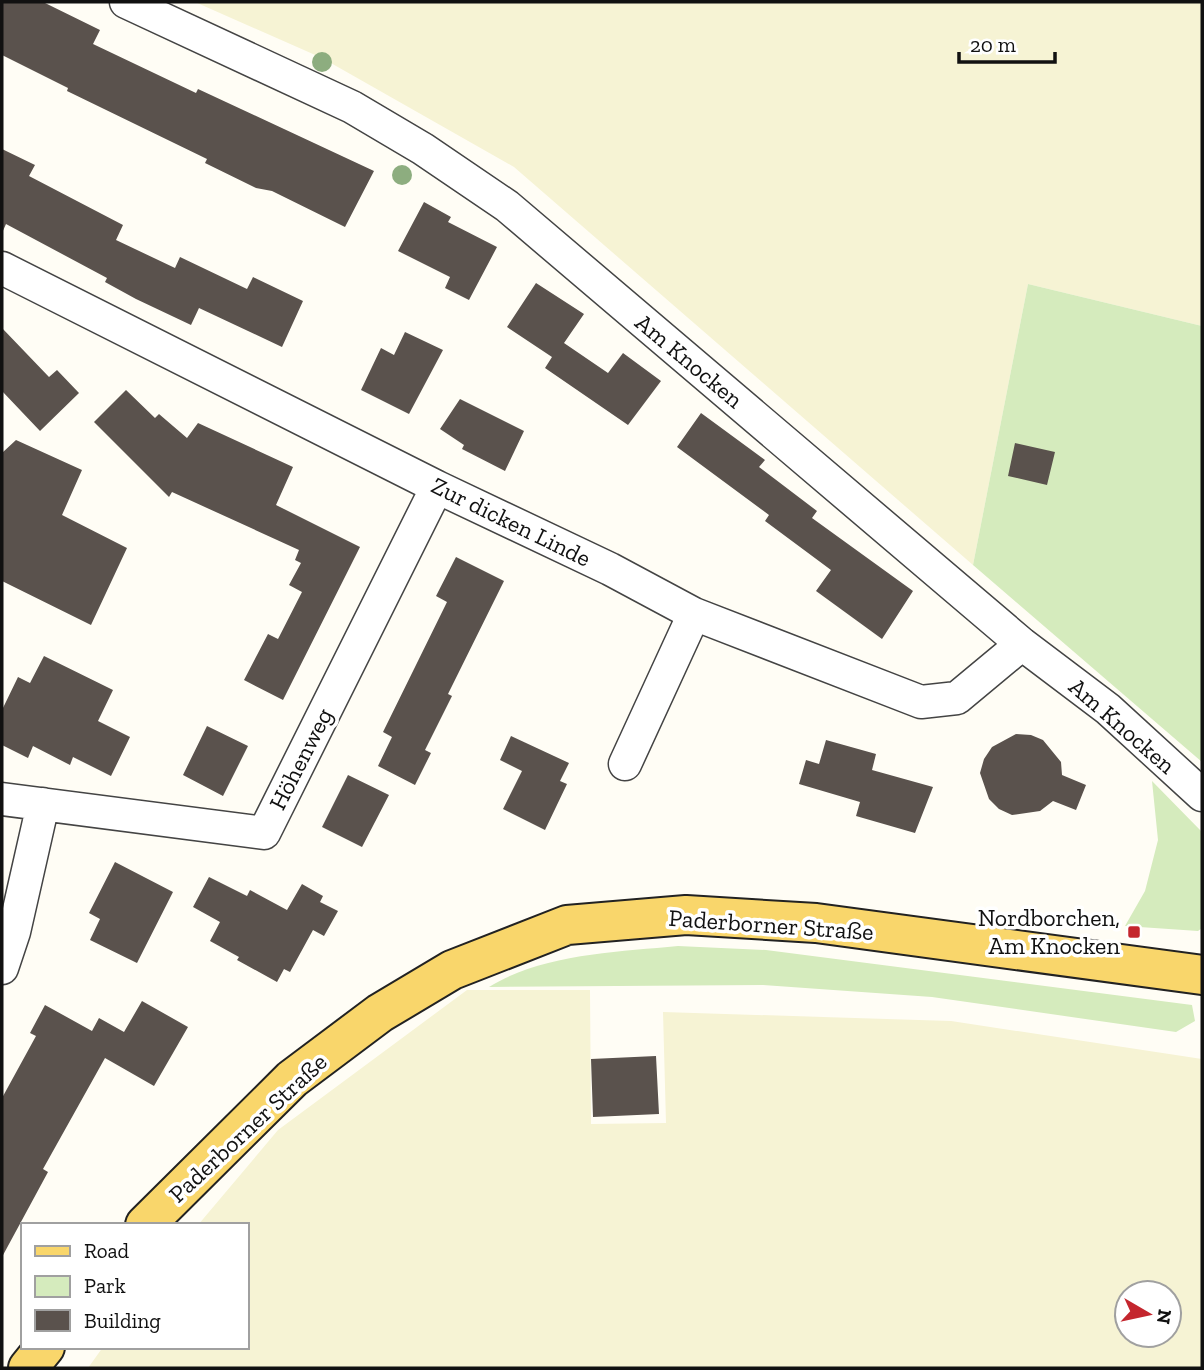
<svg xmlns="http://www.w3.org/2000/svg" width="1204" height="1370" viewBox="0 0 1204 1370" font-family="'Zilla Slab',serif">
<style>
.farmland{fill:#f6f3d4;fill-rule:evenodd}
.green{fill:#d5ebbd}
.building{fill:#5a524d}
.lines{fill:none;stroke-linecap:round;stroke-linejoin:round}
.minor-casing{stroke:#444;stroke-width:35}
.major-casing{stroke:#222;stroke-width:42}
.minor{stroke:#fff;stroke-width:32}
.major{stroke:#f9d66b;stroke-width:38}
.tree{fill:#8dad7f}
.poi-dot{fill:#c4262e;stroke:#fff;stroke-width:2.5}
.labels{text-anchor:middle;stroke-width:7;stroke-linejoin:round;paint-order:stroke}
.street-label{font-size:24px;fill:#111;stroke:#fff}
.poi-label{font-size:24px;fill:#111;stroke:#fff;text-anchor:end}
</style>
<rect width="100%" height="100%" fill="#fffdf5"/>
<path class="farmland" d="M 195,2 L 1202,2 L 1202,326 L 1028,284 L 973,565 L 514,167 L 322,58 Z
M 467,990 L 590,990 L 591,1124 L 666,1123 L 663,1012 L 951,1021 L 1202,1059 L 1202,1368 L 88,1368 L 103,1347 L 247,1347 L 247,1225 L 198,1225 L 278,1130 ZM 1127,1293 L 1169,1293 L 1169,1335 L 1127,1335 Z"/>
<path class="green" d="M 1028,284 L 1202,326 L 1202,762 L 973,565 Z
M 1152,781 L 1202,832 L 1202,928 L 1198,931 L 1125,926 L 1145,891 L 1158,840 Z
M 678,946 L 766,950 L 1192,1005 L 1195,1021 L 1176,1032 L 932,997 L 763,985 L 489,987 C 542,954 616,952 678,946 Z"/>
<path class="building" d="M 2,2 L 43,2 L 100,30 L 93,44 L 196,93 L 198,89 L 374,171 L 345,227 L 272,191 L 256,188 L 205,163 L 207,159 L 67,91 L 68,88 L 2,55 Z
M 2,149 L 35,165 L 29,176 L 123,225 L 116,240 L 175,268 L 180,257 L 247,289 L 253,277 L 303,301 L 282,347 L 199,308 L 191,325 L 136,299 L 105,282 L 107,278 L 6,224 L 2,233 Z
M 424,202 L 451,217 L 448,222 L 497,247 L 469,300 L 445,288 L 450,277 L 398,251 Z
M 536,283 L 584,314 L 564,343 L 608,373 L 623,353 L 661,381 L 628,425 L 545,368 L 552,357 L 507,327 Z
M 2,328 L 49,377 L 57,370 L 79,393 L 40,431 L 2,391 Z
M 405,332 L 443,350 L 409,414 L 361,390 L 381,348 L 394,355 Z
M 126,390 L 155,418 L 159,414 L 187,438 L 198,423 L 293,467 L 276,505 L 360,547 L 283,700 L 244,680 L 268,634 L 278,639 L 302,592 L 289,585 L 301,563 L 295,560 L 299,550 L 172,492 L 169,497 L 94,422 Z
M 460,399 L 524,431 L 505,471 L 462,449 L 464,445 L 440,429 Z
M 701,413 L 765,460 L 759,467 L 817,511 L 812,518 L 913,591 L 882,639 L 816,591 L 831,570 L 765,521 L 769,515 L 677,447 Z
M 16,440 L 82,470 L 62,515 L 127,548 L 91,625 L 2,581 L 2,453 Z
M 1015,443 L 1055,452 L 1047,485 L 1008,476 Z
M 456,557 L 504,581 L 448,694 L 452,696 L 425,750 L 431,753 L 415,785 L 378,766 L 392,737 L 383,732 L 447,602 L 436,596 Z
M 44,656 L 113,690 L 98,721 L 130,737 L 111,776 L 73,757 L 70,765 L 33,746 L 28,758 L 2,745 L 2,710 L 18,677 L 30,683 Z
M 207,726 L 248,746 L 223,796 L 183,775 Z
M 1016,734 L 1031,735 L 1043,740 L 1061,762 L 1062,775 L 1086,785 L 1076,810 L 1053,801 L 1040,811 L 1012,815 L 999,809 L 989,799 L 980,773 L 984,759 L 992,747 Z
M 511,736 L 569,763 L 560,781 L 567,784 L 545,830 L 503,809 L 522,771 L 500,760 Z
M 826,740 L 876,754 L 872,770 L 933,787 L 915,833 L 856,816 L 860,802 L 799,784 L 806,760 L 819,764 Z
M 348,775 L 389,795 L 362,847 L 322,827 Z
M 115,862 L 173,892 L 137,963 L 90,940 L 100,919 L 89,913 Z
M 209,877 L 247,896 L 250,890 L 287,910 L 302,884 L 323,896 L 320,902 L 338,911 L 324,936 L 313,930 L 290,972 L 284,969 L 277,982 L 237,960 L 239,957 L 210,941 L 220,922 L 193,907 Z
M 142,1001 L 188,1027 L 154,1086 L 105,1058 L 43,1169 L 48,1172 L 2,1257 L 2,1098 L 36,1036 L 30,1033 L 45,1005 L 92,1031 L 99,1018 L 124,1032 Z
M 656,1056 L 659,1114 L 593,1117 L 591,1059 Z"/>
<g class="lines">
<g class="minor-casing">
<path id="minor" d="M 126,2 L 352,107 L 423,149 L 507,206 L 1022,644 L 1108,709 L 1202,795
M 2,268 L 437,487 L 610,569 L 694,614 L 921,702 L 957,698 L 1022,644
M 625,764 L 694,614
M 2,799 L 264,833 L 437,487
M 2,968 L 14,932 L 43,804"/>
</g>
<g class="major-casing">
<path id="major" d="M 145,1225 L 292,1079 L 380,1013 L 452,970 L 567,925 L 686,915 L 816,923 L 1202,975
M 28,1368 L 45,1347"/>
</g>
<use href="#minor" class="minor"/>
<use href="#major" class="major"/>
</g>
<g class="tree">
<circle cx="322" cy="62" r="10"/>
<circle cx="402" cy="175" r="10"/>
</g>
<rect class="poi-dot" x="1127" y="925" width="14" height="14" rx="3.5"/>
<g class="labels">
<g class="street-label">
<text transform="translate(689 361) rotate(40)" y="8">Am Knocken</text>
<text transform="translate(511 522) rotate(26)" y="8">Zur dicken Linde</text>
<text transform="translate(1122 726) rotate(41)" y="8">Am Knocken</text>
<text transform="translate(301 759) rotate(-63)" y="8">Höhenweg</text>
<text transform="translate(771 925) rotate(4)" y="8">Paderborner Straße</text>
<text transform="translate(248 1128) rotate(-43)" y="8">Paderborner Straße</text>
</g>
<g class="poi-label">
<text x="1120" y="926">Nordborchen,<tspan x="1120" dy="28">Am Knocken</tspan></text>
</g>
</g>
<rect width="1204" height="1370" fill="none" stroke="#111111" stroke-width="7"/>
<rect x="21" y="1223" width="228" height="126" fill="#ffffff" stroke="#a0a0a0" stroke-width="2"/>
<rect x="35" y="1246" width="35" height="10" fill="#f9d66b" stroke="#a0a0a0" stroke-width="2"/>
<text x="84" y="1258" font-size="21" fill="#111111">Road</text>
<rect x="35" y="1276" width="35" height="21" fill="#d5ebbd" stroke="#a0a0a0" stroke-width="2"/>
<text x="84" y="1293" font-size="21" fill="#111111">Park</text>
<rect x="35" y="1310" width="35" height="21" fill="#5a524d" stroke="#a0a0a0" stroke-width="2"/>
<text x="84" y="1328" font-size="21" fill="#111111">Building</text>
<g transform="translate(1148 1314) rotate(99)"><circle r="33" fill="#ffffff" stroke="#a0a0a0" stroke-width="2"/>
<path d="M0-5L12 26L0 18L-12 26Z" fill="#c4262e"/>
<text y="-10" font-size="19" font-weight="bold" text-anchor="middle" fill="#111111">N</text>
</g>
<path d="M959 52v10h96v-10" fill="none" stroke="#111111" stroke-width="3.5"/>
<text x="970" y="52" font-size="21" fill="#111111" stroke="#ffffff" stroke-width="5" paint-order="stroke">20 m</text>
</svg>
